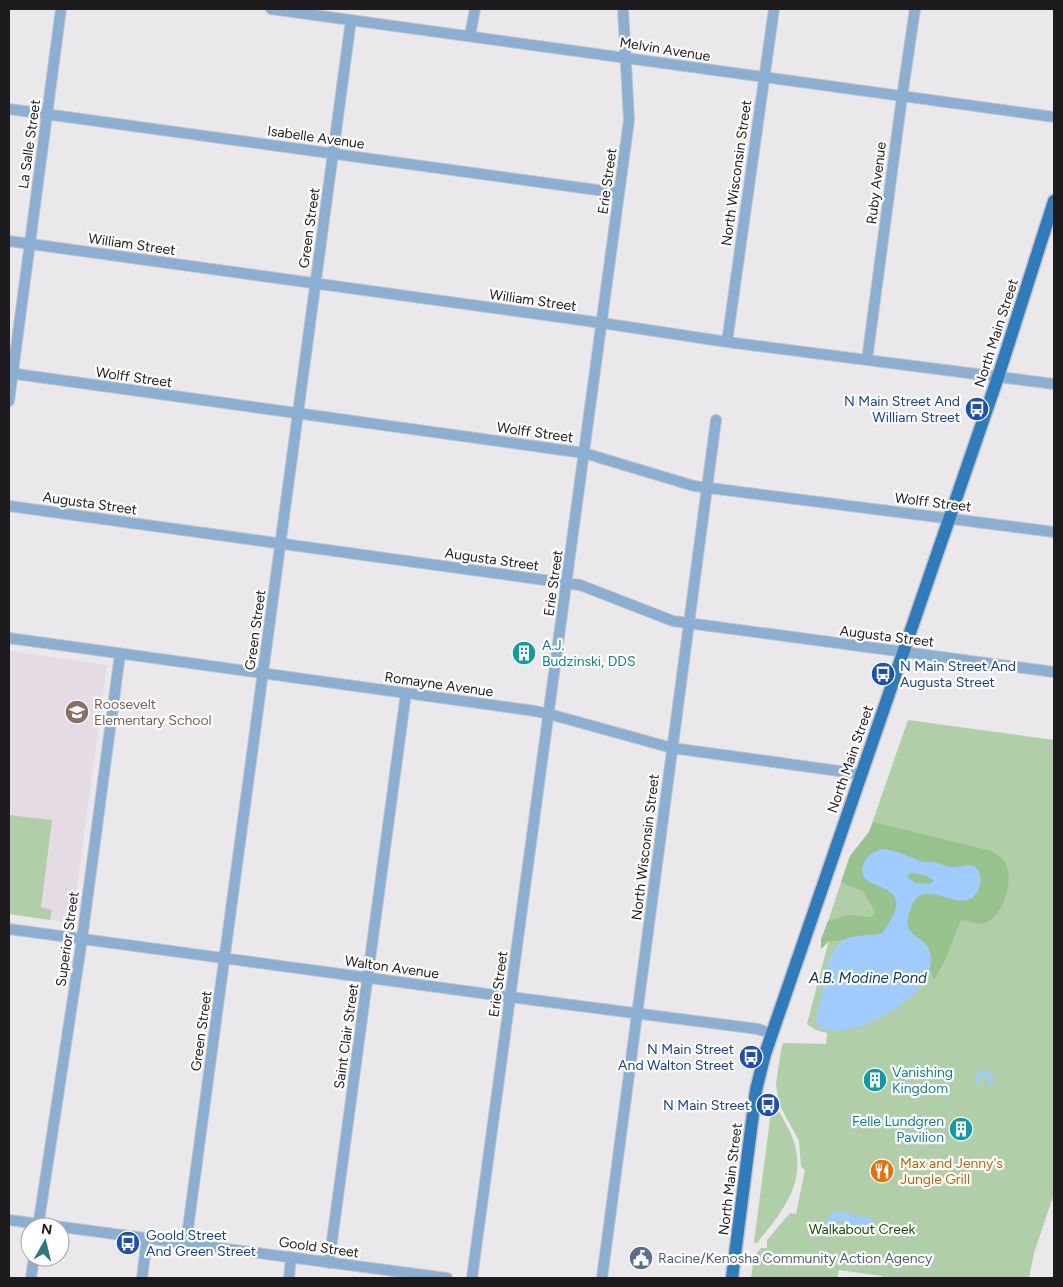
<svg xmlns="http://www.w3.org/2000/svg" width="1063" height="1287" viewBox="0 0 1063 1287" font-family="Figtree,sans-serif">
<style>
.built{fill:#e4dbe4}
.green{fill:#b0cfa9}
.forest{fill:#97c28e}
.water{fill:#a0cbfe;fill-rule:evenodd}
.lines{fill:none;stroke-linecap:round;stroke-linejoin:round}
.minor-casing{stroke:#c6c3c6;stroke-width:12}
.major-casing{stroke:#c6c3c6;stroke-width:15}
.minor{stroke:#8aafd3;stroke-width:10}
.major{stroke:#2e7cbc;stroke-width:12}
.labels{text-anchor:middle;stroke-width:4.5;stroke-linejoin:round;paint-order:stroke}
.street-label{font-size:14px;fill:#1d1b1d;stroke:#fff}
.transit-label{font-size:14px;fill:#164399;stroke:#fff;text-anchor:end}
.culture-label{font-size:14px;fill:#0d838f;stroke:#fff;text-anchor:start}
.education-label{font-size:14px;fill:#785e54;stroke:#fff;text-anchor:start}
.food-label{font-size:14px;fill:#c56008;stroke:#fff;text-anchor:start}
.park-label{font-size:14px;fill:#185008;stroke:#fff}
.service-label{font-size:14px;fill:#4e5e75;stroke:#fff;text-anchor:start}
.water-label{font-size:15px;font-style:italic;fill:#0f3a68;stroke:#fff}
</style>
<rect width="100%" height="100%" fill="#ebe8eb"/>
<path class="built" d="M 9,651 L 107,665 L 72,923 L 9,914 Z"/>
<path class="green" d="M 908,720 L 1054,740 L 1054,1194 L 1034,1253 L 1029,1278 L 883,1278 L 882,1276 L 839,1270 L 837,1278 L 751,1278 L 754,1256 L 761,1248 L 767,1248 L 767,1240 L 790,1213 L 796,1214 L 805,1170 L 801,1167 L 799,1141 L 779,1104 L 776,1084 L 781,1050 L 783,1043 L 826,1044 L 827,1033 L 816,1030 L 807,1024 L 831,932 L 825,930 L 850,856 L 869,832 Z
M 9,815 L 52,820 L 41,907 L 52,910 L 50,920 L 9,914 Z
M 772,1104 L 775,1104 C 781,1116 790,1129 794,1142 C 807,1184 781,1213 757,1243 L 755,1243 L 754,1242 Z"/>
<path class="forest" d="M 873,822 L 991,851 C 995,854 1001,857 1004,861 C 1016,877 1004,916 985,923 C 978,925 968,921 961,920 L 946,958 L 934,980 L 930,970 L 883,933 C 873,936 863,935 853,937 C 842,939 841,942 829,941 L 821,949 L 821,939 L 828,921 L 848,915 L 872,917 L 875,912 L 864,892 L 841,882 L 850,856 L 869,832 Z"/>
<path class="water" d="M 884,849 C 897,851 908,856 920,861 C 926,863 932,861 938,863 C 942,864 945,866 949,867 C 958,869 967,862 975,867 C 984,873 981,891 973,897 C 957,908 937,889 921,895 C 913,898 910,910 908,917 C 903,936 926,937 930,952 C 940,987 881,1022 853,1028 C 836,1032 807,1034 819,1007 C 827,987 823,949 846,939 C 857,934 870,937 882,933 C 888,925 898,911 896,901 C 893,882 851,888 865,861 C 869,853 876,851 884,849 ZM 912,873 L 923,875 L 934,880 L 930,884 L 916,883 L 908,878 L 909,874 Z
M 984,1070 L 992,1074 L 993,1078 L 991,1086 L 988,1086 L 989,1080 L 984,1075 L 981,1076 L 979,1084 L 976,1084 L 976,1074 Z
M 834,1211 L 872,1218 L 874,1225 L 871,1233 C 855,1232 855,1225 841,1220 L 833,1224 L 827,1222 L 829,1215 Z"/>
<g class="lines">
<g class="minor-casing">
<path id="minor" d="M 271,9 L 1054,117
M 470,36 L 475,9
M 9,109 L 619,193
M 9,241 L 602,323 L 727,342 L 1054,384
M 727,342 L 774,9
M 867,360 L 902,97 L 915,9
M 9,373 L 584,453 L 694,486 L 1054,532
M 9,401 L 61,9
M 9,506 L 580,585 L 673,621 L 1054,672
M 9,638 L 535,711 L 549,714 L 672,748 L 861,774
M 9,929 L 510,997 L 758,1029 L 772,1034
M 9,1220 L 447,1278
M 38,1227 L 82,939 L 120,654
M 186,1243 L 351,20
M 329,1263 L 406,693
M 31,1278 L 34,1257
M 142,1278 L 147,1238
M 289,1278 L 291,1257
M 472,1278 L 629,120 L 623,9
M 602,1278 L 716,420"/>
</g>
<g class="major-casing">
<path id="major" d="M 732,1278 L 756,1090 L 765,1054 L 998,377 L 1054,201"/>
</g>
<use href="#minor" class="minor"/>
<use href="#major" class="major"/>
</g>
<defs>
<g id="bus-disc" transform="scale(1.25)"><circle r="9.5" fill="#1a4fb4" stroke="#fff"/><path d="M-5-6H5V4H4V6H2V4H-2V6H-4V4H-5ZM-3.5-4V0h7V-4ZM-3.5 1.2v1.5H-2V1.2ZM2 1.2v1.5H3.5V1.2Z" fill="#fff"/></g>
<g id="building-disc" transform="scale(1.25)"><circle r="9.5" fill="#0f9aa8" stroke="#fff"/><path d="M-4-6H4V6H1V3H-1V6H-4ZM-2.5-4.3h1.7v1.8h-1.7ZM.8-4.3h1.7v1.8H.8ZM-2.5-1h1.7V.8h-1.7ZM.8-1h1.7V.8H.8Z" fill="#fff"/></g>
<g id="school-disc" transform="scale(1.25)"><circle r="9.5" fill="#8d6e63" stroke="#fff"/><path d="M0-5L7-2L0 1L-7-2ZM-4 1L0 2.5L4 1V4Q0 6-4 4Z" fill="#fff"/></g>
<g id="restaurant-disc" transform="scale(1.25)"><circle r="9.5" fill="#e8710a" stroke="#fff"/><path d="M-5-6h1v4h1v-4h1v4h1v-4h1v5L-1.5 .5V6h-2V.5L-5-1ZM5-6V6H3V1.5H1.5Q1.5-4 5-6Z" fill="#fff"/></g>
<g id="civic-disc" transform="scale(1.25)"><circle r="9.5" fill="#5c6f8a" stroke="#fff"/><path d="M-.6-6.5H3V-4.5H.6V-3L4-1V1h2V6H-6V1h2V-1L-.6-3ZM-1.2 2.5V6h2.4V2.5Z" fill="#fff"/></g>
</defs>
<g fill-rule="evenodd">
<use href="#bus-disc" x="977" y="409"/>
<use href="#building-disc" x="524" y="653"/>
<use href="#bus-disc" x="883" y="674"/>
<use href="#school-disc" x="77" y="712"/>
<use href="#bus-disc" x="751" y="1057"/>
<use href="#building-disc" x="875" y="1080"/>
<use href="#bus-disc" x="768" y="1105"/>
<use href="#building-disc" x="961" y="1129"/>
<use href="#restaurant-disc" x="882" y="1171"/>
<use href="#bus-disc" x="128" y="1243"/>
<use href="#civic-disc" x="641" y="1258"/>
</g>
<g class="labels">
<g class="street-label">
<text transform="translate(665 49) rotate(9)" y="5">Melvin Avenue</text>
<text transform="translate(316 137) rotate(8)" y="5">Isabelle Avenue</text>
<text transform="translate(29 144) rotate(-82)" y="5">La Salle Street</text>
<text transform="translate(736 173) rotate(-82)" y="5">North Wisconsin Street</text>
<text transform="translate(607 181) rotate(-82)" y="5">Erie Street</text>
<text transform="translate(876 183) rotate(-83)" y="5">Ruby Avenue</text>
<text transform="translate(309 228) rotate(-82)" y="5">Green Street</text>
<text transform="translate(132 244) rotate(8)" y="5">William Street</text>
<text transform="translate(533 300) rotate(8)" y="5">William Street</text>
<text transform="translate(996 333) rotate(-72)" y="5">North Main Street</text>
<text transform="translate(134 377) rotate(8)" y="5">Wolff Street</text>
<text transform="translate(535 432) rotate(8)" y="5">Wolff Street</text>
<text transform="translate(933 502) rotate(7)" y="5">Wolff Street</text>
<text transform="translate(90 503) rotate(8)" y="5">Augusta Street</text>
<text transform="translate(492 559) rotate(8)" y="5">Augusta Street</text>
<text transform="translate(553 583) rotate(-82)" y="5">Erie Street</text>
<text transform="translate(255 630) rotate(-82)" y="5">Green Street</text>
<text transform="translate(887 636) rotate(7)" y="5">Augusta Street</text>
<text transform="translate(439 684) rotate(8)" y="5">Romayne Avenue</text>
<text transform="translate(850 759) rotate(-71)" y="5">North Main Street</text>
<text transform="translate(645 847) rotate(-83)" y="5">North Wisconsin Street</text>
<text transform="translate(67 939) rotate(-82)" y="5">Superior Street</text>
<text transform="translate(392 967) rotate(8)" y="5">Walton Avenue</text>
<text transform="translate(498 984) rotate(-82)" y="5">Erie Street</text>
<text transform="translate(201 1031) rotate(-82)" y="5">Green Street</text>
<text transform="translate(346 1036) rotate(-82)" y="5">Saint Clair Street</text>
<text transform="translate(730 1179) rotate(-83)" y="5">North Main Street</text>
<text transform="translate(319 1247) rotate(8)" y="5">Goold Street</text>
</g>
<g class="transit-label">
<text x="960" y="406">N Main Street And<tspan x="960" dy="16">William Street</tspan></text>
<text x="900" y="671" text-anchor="start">N Main Street And<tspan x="900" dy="16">Augusta Street</tspan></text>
<text x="734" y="1054">N Main Street<tspan x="734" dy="16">And Walton Street</tspan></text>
<text x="750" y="1110">N Main Street</text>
<text x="146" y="1240" text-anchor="start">Goold Street<tspan x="146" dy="16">And Green Street</tspan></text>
</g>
<g class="culture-label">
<text x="542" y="650">A.J.<tspan x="542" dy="16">Budzinski, DDS</tspan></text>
<text x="892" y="1077">Vanishing<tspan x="892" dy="16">Kingdom</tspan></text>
<text x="944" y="1126" text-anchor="end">Felle Lundgren<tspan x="944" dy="16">Pavilion</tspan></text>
</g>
<g class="education-label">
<text x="94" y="709">Roosevelt<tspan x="94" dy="16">Elementary School</tspan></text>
</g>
<g class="food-label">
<text x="900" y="1168">Max and Jenny's<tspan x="900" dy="16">Jungle Grill</tspan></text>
</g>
<g class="park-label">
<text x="862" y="1234">Walkabout Creek</text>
</g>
<g class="service-label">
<text x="658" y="1263">Racine/Kenosha Community Action Agency</text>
</g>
<g class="water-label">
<text x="868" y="983">A.B. Modine Pond</text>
</g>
</g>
<rect width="1063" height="1287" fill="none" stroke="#1d1b1d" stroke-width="20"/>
<g transform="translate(45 1242) rotate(8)"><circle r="24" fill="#ffffff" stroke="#a5a4a5"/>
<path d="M0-4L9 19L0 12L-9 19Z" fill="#2f787f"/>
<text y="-8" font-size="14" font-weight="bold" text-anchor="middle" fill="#1d1b1d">N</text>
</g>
</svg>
